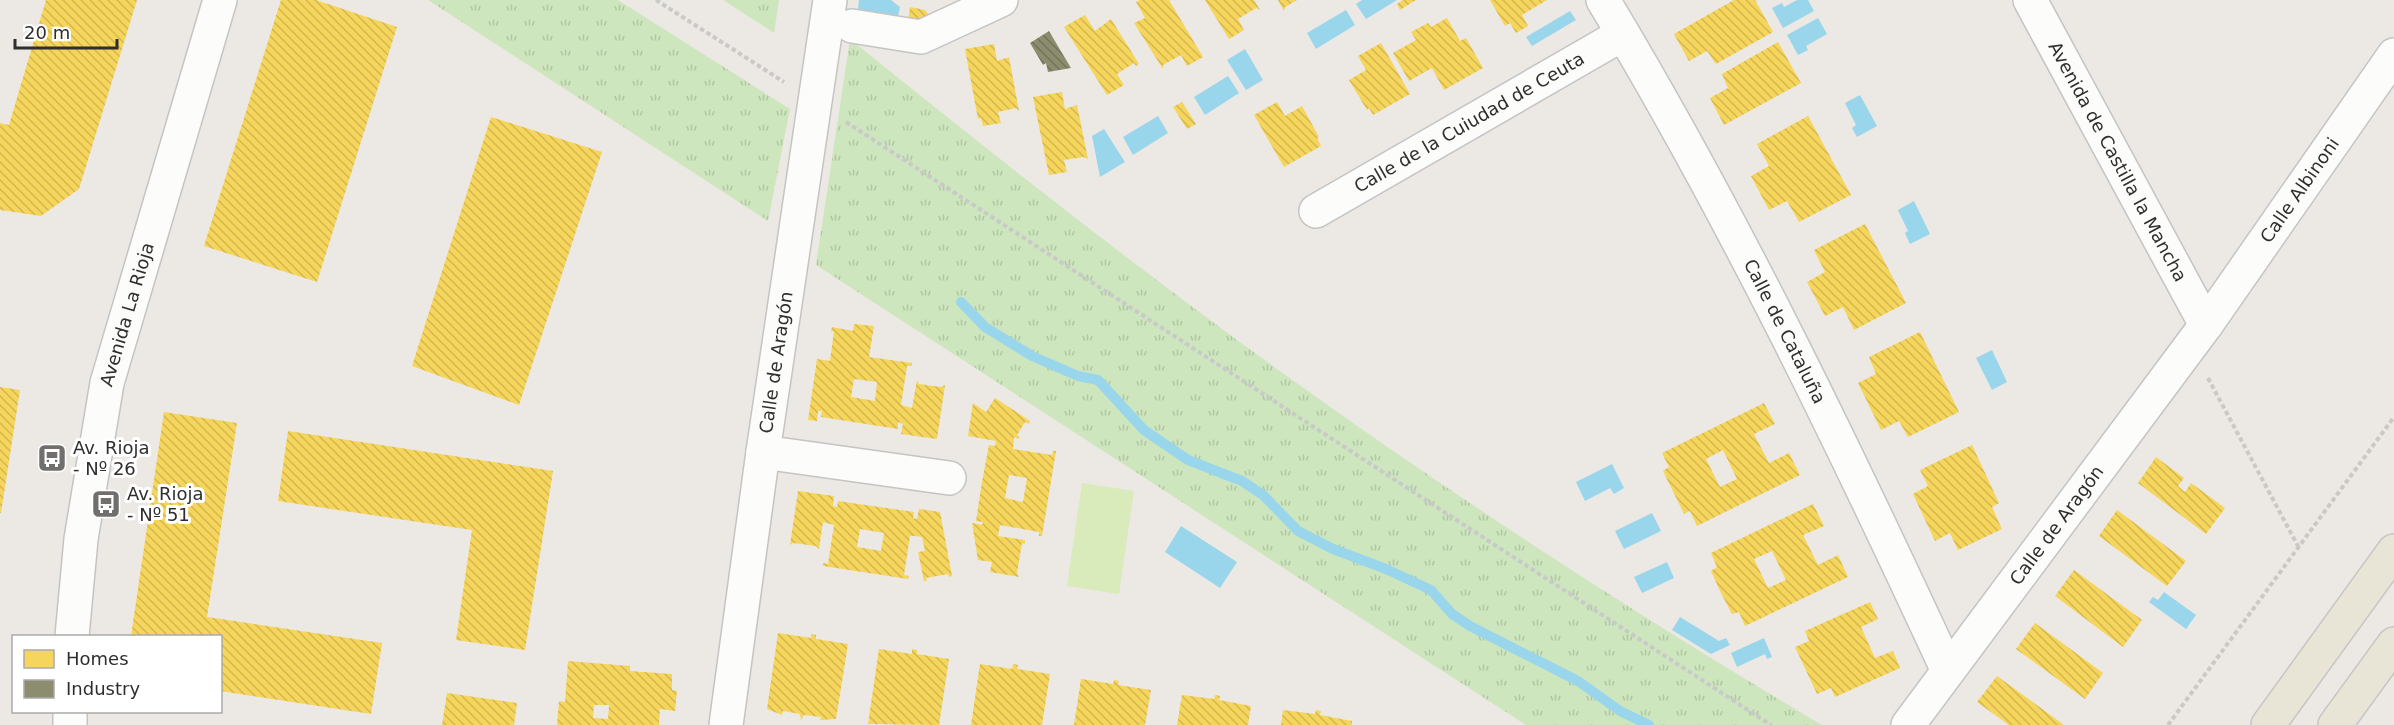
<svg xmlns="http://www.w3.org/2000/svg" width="2394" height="725" viewBox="0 0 2394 725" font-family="'DejaVu Sans',sans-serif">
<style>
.park{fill:url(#park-tufts)}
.pitch{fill:#d9eabb}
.water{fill:#99d6ec}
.homes{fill:url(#homes-back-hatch);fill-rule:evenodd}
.industry{fill:url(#industry-back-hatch)}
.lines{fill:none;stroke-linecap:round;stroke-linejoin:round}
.stream{stroke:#99d6ec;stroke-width:10}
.minor-casing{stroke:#c5c4c5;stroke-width:36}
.major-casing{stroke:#c6c5c4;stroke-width:36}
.path{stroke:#c9c9c8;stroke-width:4;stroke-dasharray:4.5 3;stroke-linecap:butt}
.minor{stroke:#fcfcfb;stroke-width:33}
.major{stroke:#e8e4d6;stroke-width:33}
.labels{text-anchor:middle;stroke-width:6;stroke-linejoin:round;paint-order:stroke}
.street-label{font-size:18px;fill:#2e2e2e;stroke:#fff}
.poi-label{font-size:18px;fill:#2e2e2e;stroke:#fff;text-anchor:start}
</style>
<defs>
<pattern id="park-tufts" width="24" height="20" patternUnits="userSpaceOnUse" patternTransform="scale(1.5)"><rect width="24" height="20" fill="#cee6be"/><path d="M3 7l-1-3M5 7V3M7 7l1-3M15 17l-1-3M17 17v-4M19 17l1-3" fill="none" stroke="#b1c6a4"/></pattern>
<pattern id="homes-back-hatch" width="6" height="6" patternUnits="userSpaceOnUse" patternTransform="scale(1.5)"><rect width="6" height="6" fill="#f6d55c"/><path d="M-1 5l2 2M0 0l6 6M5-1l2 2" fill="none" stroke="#d3b750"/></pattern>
<pattern id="industry-back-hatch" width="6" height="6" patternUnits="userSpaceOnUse" patternTransform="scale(1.5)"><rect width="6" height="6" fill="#8c8c6e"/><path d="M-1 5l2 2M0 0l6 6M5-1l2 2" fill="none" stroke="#73735b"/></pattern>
</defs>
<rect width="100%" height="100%" fill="#ece8e4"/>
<path class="park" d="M 428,0 L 618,0 L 790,109 L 768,221 Z
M 723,0 L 779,0 L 774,33 Z
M 850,39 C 999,159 1149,278 1305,389 C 1472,508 1645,620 1822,725 L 1526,725 L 816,265 Z"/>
<path class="pitch" d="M 1082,483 L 1134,491 L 1119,594 L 1067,586 Z"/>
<path class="water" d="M 859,0 L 891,0 L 900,7 L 898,16 L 858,9 Z
M 1362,0 L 1397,0 L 1366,19 L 1356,4 Z
M 1797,0 L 1808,0 L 1814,11 L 1783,28 L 1772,8 L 1782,3 L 1784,7 Z
M 1346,10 L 1355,25 L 1316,49 L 1307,33 Z
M 1570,11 L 1576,20 L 1532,46 L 1526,37 Z
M 1818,18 L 1827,34 L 1806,46 L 1808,50 L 1798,55 L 1787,35 Z
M 1245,49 L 1263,80 L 1246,90 L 1227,60 Z
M 1228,76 L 1239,93 L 1205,115 L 1194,97 Z
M 1860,95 L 1877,126 L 1857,137 L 1852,128 L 1856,125 L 1845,103 Z
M 1158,116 L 1168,133 L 1133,155 L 1123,137 Z
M 1104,129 L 1125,162 L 1100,177 L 1092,136 Z
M 1914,201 L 1930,234 L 1910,244 L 1905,233 L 1908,231 L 1898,210 Z
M 1992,350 L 2007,382 L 1992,390 L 1976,358 Z
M 1612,464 L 1624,488 L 1614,494 L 1610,488 L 1585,501 L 1576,482 Z
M 1652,513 L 1661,531 L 1624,549 L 1615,531 Z
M 1181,526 L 1237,562 L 1220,588 L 1165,552 Z
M 1667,562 L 1674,578 L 1642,593 L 1634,577 Z
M 2164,592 L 2196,615 L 2186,629 L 2149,602 L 2153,597 L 2158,600 Z
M 1680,617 L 1719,641 L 1726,638 L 1730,645 L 1711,654 L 1672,630 Z
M 1764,638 L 1772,657 L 1767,659 L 1765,654 L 1737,667 L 1731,653 Z"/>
<path class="homes" d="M 46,0 L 137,0 L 79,189 L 41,216 L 0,210 L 0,123 L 9,125 Z
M 281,0 L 316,0 L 397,27 L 317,282 L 204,246 Z
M 1140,0 L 1169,0 L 1203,57 L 1187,66 L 1181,55 L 1163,65 L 1163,69 L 1134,23 L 1145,18 L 1136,2 Z
M 1205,0 L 1254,0 L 1260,10 L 1256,8 L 1238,19 L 1244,30 L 1229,39 Z
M 1278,0 L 1297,0 L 1285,7 L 1284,11 Z
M 1403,0 L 1416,0 L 1400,10 L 1397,4 Z
M 1490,0 L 1547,0 L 1522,15 L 1528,26 L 1516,33 L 1510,23 L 1505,26 Z
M 1734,0 L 1755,0 L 1773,32 L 1716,64 L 1707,51 L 1689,61 L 1674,34 Z
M 910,7 L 925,10 L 932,19 L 908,21 Z
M 1085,15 L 1095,31 L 1111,19 L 1139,64 L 1136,66 L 1134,63 L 1117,74 L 1124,85 L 1107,95 L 1064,27 Z
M 1447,18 L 1460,41 L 1466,38 L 1483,68 L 1444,90 L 1432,68 L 1409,81 L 1393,53 L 1416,40 L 1411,32 L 1428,23 L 1431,27 Z
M 1778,42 L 1801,83 L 1724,125 L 1710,98 L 1728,88 L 1722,74 Z
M 1381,43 L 1410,94 L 1373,115 L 1369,108 L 1367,110 L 1349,80 L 1366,70 L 1358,56 Z
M 994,44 L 997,61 L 1009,57 L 1019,111 L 1016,108 L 998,112 L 1001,123 L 983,126 L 981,118 L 978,119 L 965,49 Z
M 1062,92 L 1065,109 L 1077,105 L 1088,159 L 1084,157 L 1064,160 L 1067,172 L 1049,175 L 1033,97 Z
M 1182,102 L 1196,124 L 1187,129 L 1173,107 Z
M 1277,102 L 1285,116 L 1302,106 L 1319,137 L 1317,138 L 1321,146 L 1284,167 L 1254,115 Z
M 1808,116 L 1851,195 L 1799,222 L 1787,201 L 1769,210 L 1751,176 L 1769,166 L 1757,144 Z
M 491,117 L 602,152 L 519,405 L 412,366 Z
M 1865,224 L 1906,303 L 1854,330 L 1843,307 L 1825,316 L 1807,282 L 1825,272 L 1814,250 Z
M 854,324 L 874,326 L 869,357 L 912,363 L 912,366 L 907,366 L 901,405 L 912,408 L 917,380 L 919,384 L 941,387 L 945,385 L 937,439 L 901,434 L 903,424 L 898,422 L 898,429 L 821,417 L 822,411 L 818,411 L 817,421 L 808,420 L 817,359 L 830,361 L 834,331 L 831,331 L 832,327 L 853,331 ZM 854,379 L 877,382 L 875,401 L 851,397 Z
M 1920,332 L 1959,412 L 1908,437 L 1899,421 L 1881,430 L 1858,383 L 1876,374 L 1869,357 Z
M 0,387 L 20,390 L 1,513 L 0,513 Z
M 995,398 L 1030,421 L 1029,424 L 1025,422 L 1017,435 L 1020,437 L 1018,439 L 1014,437 L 1013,449 L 1052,455 L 1053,451 L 1056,451 L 1042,536 L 1039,536 L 1039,532 L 1000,525 L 998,536 L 1025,540 L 1025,544 L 1022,543 L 1017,573 L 1019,577 L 990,572 L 992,562 L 978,560 L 972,523 L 982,525 L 983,522 L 976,521 L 982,482 L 989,445 L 995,446 L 996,441 L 968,436 L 973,403 L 986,412 ZM 1009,475 L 1027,478 L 1023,502 L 1005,498 Z
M 1764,403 L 1775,424 L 1754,434 L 1769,463 L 1789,453 L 1800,475 L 1697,526 L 1690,511 L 1684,514 L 1663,471 L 1669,467 L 1662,453 ZM 1723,450 L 1737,479 L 1720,487 L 1706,459 Z
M 164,412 L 237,423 L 207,617 L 382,643 L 371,714 L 220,691 L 220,636 L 131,636 Z
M 288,431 L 553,471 L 525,650 L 456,640 L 472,530 L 278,501 Z
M 1972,445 L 1999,503 L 1992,507 L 2002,529 L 1958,550 L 1950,533 L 1935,541 L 1913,494 L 1928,486 L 1920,470 Z
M 2156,457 L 2184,478 L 2178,486 L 2185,492 L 2191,483 L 2225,508 L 2206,534 L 2138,483 Z
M 798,491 L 834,496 L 833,506 L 837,507 L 838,501 L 914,512 L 913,518 L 917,519 L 919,509 L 940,512 L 952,576 L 949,577 L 948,574 L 926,578 L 927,581 L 924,581 L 918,552 L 925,551 L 922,537 L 915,536 L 910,536 L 904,575 L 909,576 L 908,579 L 823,566 L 823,563 L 828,564 L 834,525 L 823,522 L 819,549 L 816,546 L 793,543 L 790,545 ZM 860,529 L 884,533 L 881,551 L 857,547 Z
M 1813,504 L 1824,526 L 1803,535 L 1818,565 L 1838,555 L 1848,577 L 1745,626 L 1739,612 L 1732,614 L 1721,593 L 1711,571 L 1717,567 L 1711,553 ZM 1772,551 L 1786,580 L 1768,588 L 1754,559 Z
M 2117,510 L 2186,561 L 2167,586 L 2099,536 Z
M 2074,570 L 2142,620 L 2123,647 L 2055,596 Z
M 1870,602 L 1878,619 L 1861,627 L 1875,658 L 1893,651 L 1900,668 L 1835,697 L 1831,688 L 1817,694 L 1795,647 L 1809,641 L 1805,631 Z
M 2035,623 L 2103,673 L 2085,699 L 2016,649 Z
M 778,633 L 811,638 L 811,634 L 816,635 L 816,639 L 848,644 L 836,719 L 820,720 L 821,717 L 804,715 L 801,720 L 800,714 L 783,711 L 782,715 L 767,709 Z
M 879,649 L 912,654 L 912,649 L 917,650 L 917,654 L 949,659 L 939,725 L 868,724 Z
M 568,661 L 630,666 L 630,671 L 672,674 L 672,690 L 677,691 L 675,711 L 660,709 L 659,725 L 557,725 L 559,701 L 565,702 ZM 594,705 L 609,705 L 608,719 L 593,718 Z
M 980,664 L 1012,669 L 1013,664 L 1018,665 L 1017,669 L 1050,674 L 1042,725 L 971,725 Z
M 1997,676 L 2064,725 L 2009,725 L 1977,702 Z
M 1081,679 L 1113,684 L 1114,680 L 1119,681 L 1118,685 L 1151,690 L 1145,725 L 1074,725 Z
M 447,693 L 517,703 L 514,725 L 442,725 Z
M 1182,695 L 1214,699 L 1215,695 L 1220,696 L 1219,700 L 1251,706 L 1248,725 L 1177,725 Z
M 1283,710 L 1315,714 L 1316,710 L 1321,711 L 1320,715 L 1352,721 L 1352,725 L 1281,725 Z"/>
<path class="industry" d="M 1049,31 L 1062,53 L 1071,68 L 1048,72 L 1046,63 L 1043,65 L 1030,43 Z"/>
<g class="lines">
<path class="stream" d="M 961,302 L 985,327 L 1032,356 L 1078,376 L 1098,380 L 1144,430 L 1188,460 L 1242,481 L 1263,495 L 1298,531 L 1333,549 L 1386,569 L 1431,590 L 1452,614 L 1470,626 L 1578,681 L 1620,711 L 1649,725"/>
<g class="minor-casing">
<g id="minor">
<path id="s1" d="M 1603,0 C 1733,216 1842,442 1948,671"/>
<path id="s2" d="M 2030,0 L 2206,325"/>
<path d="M 852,26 L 921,37 L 1001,0"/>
<path id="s3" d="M 1316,211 L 1623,34"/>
<path d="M 763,452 L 949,478"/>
<path id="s4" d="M 72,636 L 81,539 L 107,383 L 220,0"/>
<path d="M 70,712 L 70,725"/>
<path id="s5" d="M 726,725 L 763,452 L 830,0"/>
<path id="s6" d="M 1908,725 L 2206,325 L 2394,55"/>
</g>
</g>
<g class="major-casing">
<path id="major" d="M 2268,725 L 2394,551
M 2335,725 L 2394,644"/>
</g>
<path class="path" d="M 656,0 L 784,82
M 846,122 L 1771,725
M 2208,378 L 2299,548
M 2168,725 L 2394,417"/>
<use href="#minor" class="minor"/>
<use href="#major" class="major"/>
</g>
<defs>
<g id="bus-square" transform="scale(1.5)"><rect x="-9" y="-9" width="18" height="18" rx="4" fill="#706f6e" stroke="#fff"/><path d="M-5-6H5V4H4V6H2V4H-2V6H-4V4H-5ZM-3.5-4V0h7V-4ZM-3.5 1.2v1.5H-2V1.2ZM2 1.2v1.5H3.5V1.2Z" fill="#fff"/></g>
</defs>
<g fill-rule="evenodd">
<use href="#bus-square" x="52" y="458"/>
<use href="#bus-square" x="106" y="504"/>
</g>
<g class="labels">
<g class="street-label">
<text dy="6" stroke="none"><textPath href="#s3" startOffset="177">Calle de la Cuiudad de Ceuta</textPath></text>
<text dy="6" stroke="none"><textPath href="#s2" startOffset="184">Avenida de Castilla la Mancha</textPath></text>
<text dy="6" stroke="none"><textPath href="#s6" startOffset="663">Calle Albinoni</textPath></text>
<text dy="6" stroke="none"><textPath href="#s4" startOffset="327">Avenida La Rioja</textPath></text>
<text dy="6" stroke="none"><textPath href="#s1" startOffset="378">Calle de Cataluña</textPath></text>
<text dy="6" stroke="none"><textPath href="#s5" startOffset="366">Calle de Aragón</textPath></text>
<text dy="6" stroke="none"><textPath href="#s6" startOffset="249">Calle de Aragón</textPath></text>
</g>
<g class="poi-label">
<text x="73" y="454">Av. Rioja<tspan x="73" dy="21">- Nº 26</tspan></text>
<text x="127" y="500">Av. Rioja<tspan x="127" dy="21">- Nº 51</tspan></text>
</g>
</g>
<rect x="12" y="635" width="210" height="78" fill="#ffffff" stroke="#ababab" stroke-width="1.5"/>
<rect x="24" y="650" width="30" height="18" fill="#f6d55c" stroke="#ababab" stroke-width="1.5"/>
<text x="66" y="665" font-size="18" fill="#2e2e2e">Homes</text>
<rect x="24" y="680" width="30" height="18" fill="#8c8c6e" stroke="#ababab" stroke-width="1.5"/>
<text x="66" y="695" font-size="18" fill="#2e2e2e">Industry</text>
<path d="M15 39v9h102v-9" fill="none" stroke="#2e2e2e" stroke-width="3"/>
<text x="24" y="39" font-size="18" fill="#2e2e2e" stroke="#ffffff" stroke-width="4.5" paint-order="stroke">20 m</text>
</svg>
